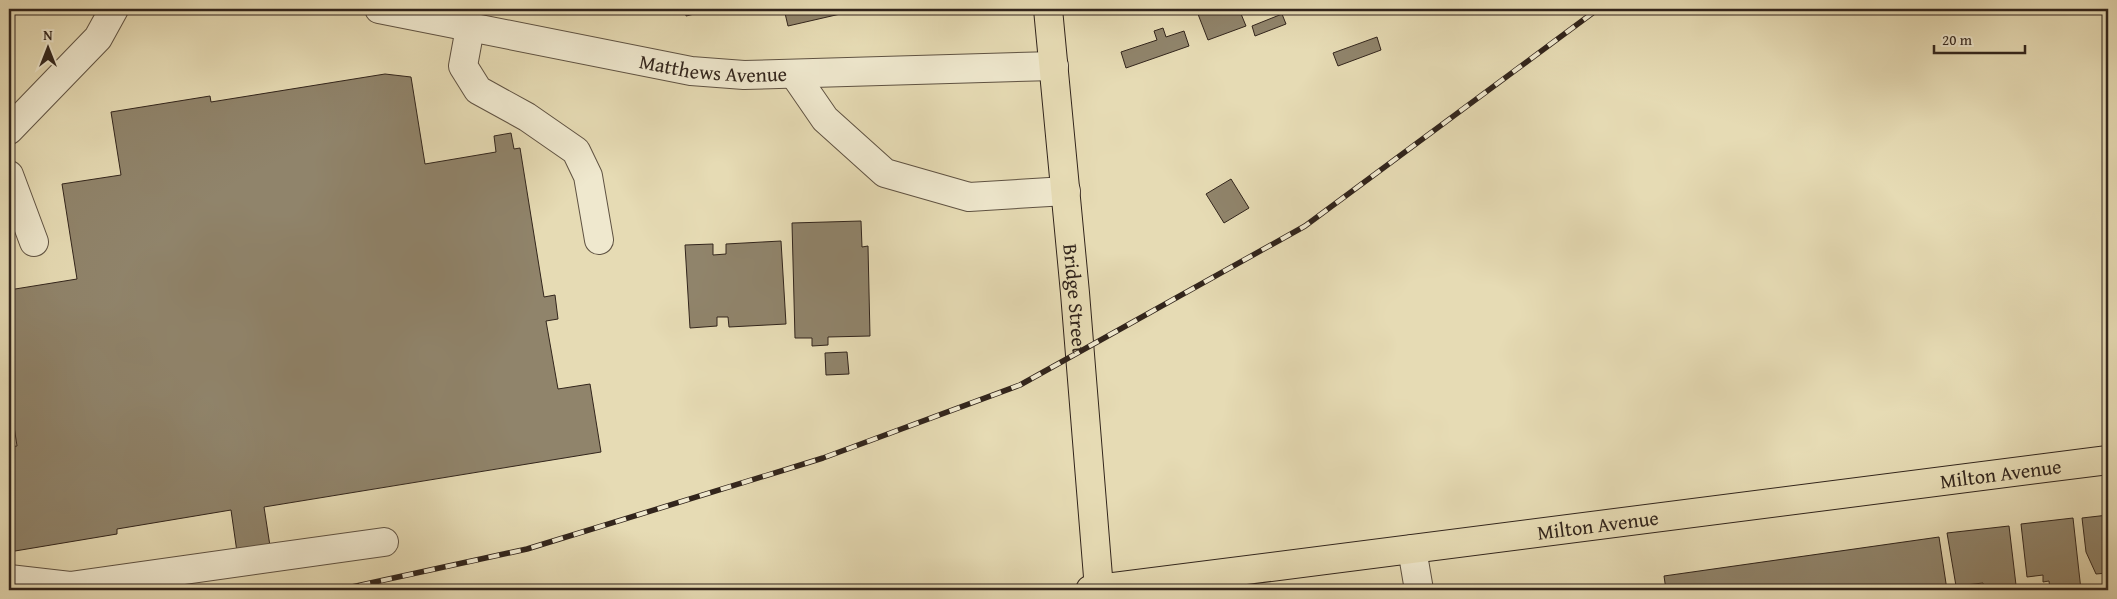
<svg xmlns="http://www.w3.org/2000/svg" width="2117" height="599" viewBox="0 0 2117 599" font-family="'Gentium Book Plus',serif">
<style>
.building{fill:#90846b;stroke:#32251c}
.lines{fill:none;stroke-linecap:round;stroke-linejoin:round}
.minor-casing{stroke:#5f5242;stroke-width:30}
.major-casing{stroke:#32251c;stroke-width:30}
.minor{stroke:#efe8ce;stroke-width:28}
.major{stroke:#e6dbb4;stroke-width:28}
.rail-casing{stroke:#32251c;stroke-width:5.5}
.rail{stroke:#efe8ce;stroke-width:4;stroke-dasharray:11;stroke-linecap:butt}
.labels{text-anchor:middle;stroke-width:4;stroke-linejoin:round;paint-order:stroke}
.street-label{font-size:20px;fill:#32251c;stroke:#efe8ce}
</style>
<rect width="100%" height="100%" fill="#e6dbb4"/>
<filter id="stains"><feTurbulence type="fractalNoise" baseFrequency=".004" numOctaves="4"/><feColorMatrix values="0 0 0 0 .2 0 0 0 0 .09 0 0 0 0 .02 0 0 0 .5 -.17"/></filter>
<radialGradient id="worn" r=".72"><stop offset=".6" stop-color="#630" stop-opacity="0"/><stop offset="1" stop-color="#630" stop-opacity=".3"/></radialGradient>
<path class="building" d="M 685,9 L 715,9 L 686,16 Z
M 784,9 L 862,9 L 788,26 Z
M 1196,9 L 1239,9 L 1246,26 L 1208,40 Z
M 1282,14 L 1286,24 L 1255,36 L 1252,26 Z
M 1163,28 L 1166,37 L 1184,31 L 1189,46 L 1126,68 L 1121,52 L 1157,40 L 1154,31 Z
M 1377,37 L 1381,50 L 1338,66 L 1333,53 Z
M 385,74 L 411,77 L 425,164 L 496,152 L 494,136 L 511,133 L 514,149 L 520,148 L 544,297 L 555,295 L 558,319 L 546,321 L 558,389 L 590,384 L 601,452 L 264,507 L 270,546 L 237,552 L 231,510 L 117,529 L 117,534 L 9,552 L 9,447 L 17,446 L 9,393 L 9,290 L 77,279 L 62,184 L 121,175 L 111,112 L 210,96 L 211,102 Z
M 1231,179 L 1249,208 L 1224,223 L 1206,194 Z
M 861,221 L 862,247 L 868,246 L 870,336 L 828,337 L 828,345 L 812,346 L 812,338 L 795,338 L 792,223 Z
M 781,241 L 786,324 L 729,327 L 728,317 L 717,317 L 717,326 L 690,328 L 685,245 L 713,244 L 713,255 L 726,254 L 726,244 Z
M 847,352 L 849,374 L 826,375 L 825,353 Z
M 2108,515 L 2108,573 L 2096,574 L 2086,552 L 2082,518 Z
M 2073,518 L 2081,590 L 2050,590 L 2049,581 L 2043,582 L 2043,575 L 2027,577 L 2021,524 Z
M 2009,526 L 2016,585 L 1988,589 L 1988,590 L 1984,590 L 1983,583 L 1956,586 L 1947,533 Z
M 1939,537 L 1947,590 L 1666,590 L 1664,576 Z"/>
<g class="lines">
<g class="minor-casing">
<g id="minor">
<path id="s1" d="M 379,9 L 691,71 L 744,75 L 1054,66"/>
<path d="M 470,28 L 463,66 L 478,90 L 527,117 L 576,151 L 588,176 L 599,240"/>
<path d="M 794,74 L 825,119 L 885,173 L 969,197 L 1066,191"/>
<path d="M 9,130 L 98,38 L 114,9"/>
<path d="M 9,175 L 34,242"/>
<path d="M 1412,549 L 1419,590"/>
<path d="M 9,579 L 70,586 L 384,542"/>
</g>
</g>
<g class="major-casing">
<g id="major">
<path id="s2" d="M 1048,9 L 1075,293 L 1099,589"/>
<path id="s3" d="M 1090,590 L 2108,460"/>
</g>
</g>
<use href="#minor" class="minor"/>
<use href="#major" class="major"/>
<g class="rail-casing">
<path id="rail" d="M 338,590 L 527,549 L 823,458 L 1020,385 L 1305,226 L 1598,9"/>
</g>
<use href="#rail" class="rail"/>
</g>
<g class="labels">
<g class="street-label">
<text dy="7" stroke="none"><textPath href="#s1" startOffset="340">Matthews Avenue</textPath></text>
<text dy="7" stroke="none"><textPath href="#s2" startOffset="291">Bridge Street</textPath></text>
<text dy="7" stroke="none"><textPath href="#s3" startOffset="918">Milton Avenue</textPath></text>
<text dy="7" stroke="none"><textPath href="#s3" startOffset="512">Milton Avenue</textPath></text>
</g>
</g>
<rect width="2117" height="599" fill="none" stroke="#e6dbb4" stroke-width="30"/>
<rect x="10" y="10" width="2097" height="579" fill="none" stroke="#32251c" stroke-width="2.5"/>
<rect x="15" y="15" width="2087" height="569" fill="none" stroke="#32251c"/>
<g transform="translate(48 48)" stroke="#efe8ce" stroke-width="4" paint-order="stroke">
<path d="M0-4L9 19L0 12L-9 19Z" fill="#32251c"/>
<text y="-8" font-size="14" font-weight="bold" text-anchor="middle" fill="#32251c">N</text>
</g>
<path d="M1934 45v8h91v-8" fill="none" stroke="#32251c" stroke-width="2.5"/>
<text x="1942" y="45" font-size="15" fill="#32251c" stroke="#efe8ce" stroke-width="4" paint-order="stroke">20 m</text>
<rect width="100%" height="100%" filter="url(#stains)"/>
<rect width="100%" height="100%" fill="url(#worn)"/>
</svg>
